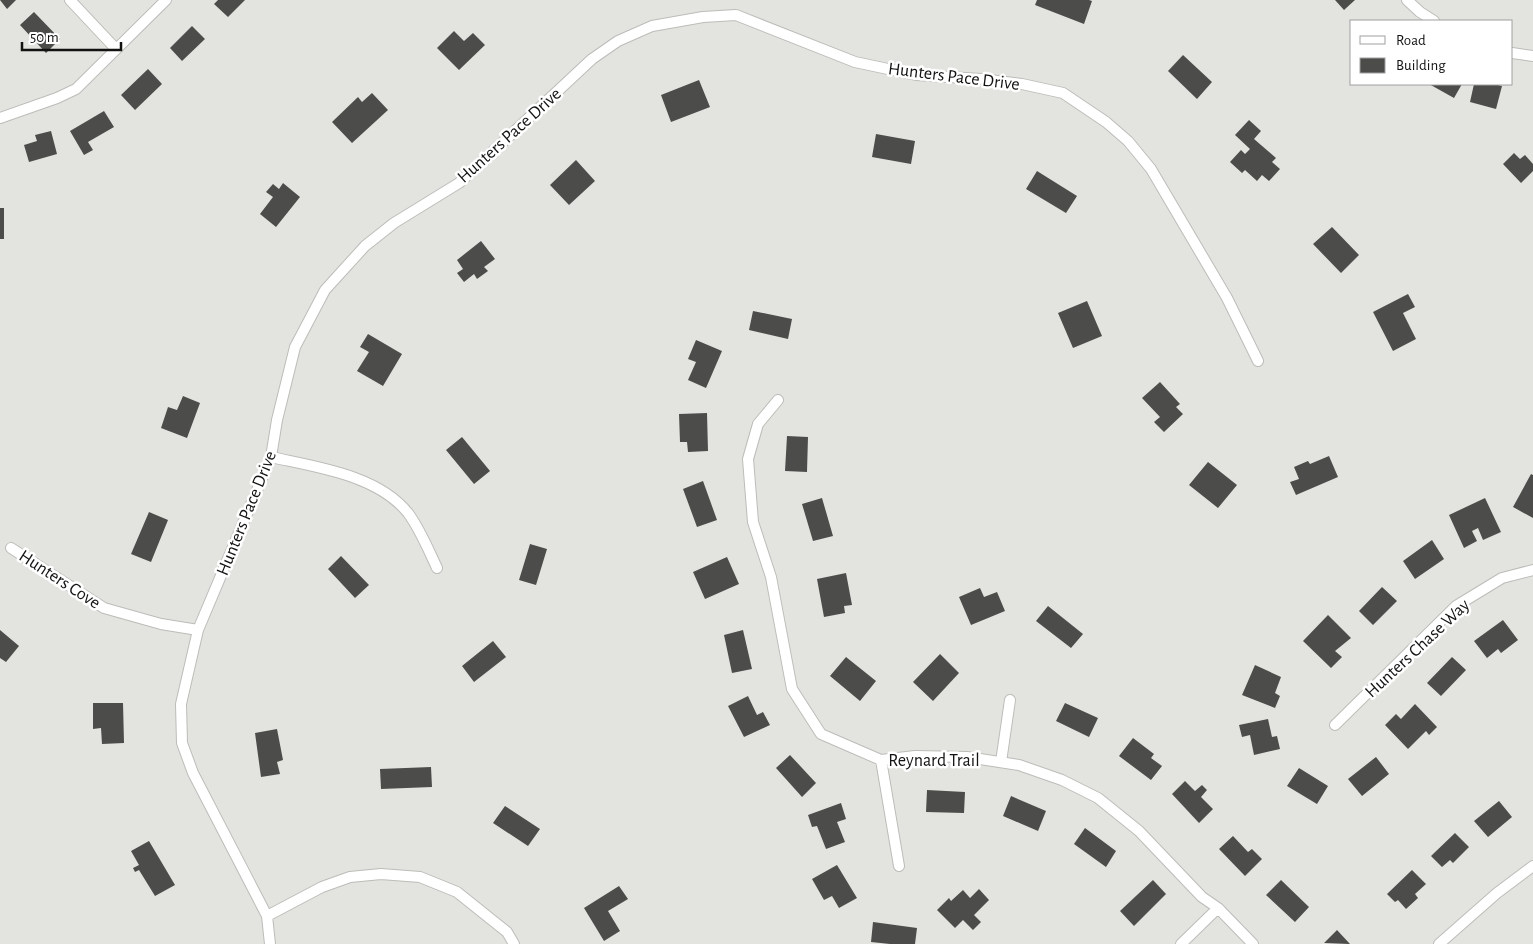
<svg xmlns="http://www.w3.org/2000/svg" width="1533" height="944" viewBox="0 0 1533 944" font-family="'Alegreya Sans',sans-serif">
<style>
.building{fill:#4c4d4a}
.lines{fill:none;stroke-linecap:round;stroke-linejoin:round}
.minor-casing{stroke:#bcbdb9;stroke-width:12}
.minor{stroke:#fff;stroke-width:10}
.labels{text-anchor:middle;stroke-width:5;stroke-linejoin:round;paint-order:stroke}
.street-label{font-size:18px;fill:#121211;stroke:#fff}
</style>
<rect width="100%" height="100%" fill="#e3e4e0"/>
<path class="building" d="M 0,0 L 16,0 L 7,9 Z
M 218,0 L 245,0 L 228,17 L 214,4 Z
M 1037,0 L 1089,0 L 1092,1 L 1084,24 L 1035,5 Z
M 1335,0 L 1355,0 L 1344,10 Z
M 34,12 L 60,39 L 46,53 L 20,25 Z
M 192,26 L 205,39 L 182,61 L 170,48 Z
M 454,31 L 464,41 L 473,33 L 485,45 L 459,70 L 437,48 Z
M 1183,55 L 1212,82 L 1197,99 L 1168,71 Z
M 148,69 L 162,84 L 135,110 L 121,95 Z
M 699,80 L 710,107 L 671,122 L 661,95 Z
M 1429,84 L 1462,84 L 1454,98 Z
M 1474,84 L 1494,84 L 1502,86 L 1496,109 L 1470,102 Z
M 372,93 L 388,110 L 352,143 L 332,122 L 358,97 L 362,102 Z
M 104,111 L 114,127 L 88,142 L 93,150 L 84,155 L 70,131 Z
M 1249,120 L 1261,131 L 1254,139 L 1276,158 L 1272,162 L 1280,169 L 1269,181 L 1262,175 L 1257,181 L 1245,170 L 1242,173 L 1230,162 L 1241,150 L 1245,154 L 1250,149 L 1235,135 Z
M 51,131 L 57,154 L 29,162 L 24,145 L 37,141 L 35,135 Z
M 876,134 L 915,141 L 911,164 L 872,157 Z
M 1514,153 L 1520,159 L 1525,155 L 1533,164 L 1533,171 L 1521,183 L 1503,164 Z
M 576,160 L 595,181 L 569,205 L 550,185 Z
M 1037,171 L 1077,196 L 1066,213 L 1026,189 Z
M 283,183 L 300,197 L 276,227 L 260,214 L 273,197 L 266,192 L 273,184 L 279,189 Z
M 0,208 L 4,208 L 4,239 L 0,239 Z
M 1332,227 L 1359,255 L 1341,273 L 1313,244 Z
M 481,241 L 495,259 L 484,267 L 488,271 L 477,279 L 474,274 L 464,282 L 457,273 L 463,269 L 457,260 Z
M 1408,294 L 1415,307 L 1403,313 L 1416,339 L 1393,351 L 1373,312 Z
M 1087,301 L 1102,336 L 1073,348 L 1058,313 Z
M 753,311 L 792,319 L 788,339 L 749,330 Z
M 368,334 L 402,354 L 383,386 L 357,371 L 369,352 L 360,347 Z
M 696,340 L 722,351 L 706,388 L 688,380 L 696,362 L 688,359 Z
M 1160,382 L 1180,404 L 1176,407 L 1183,414 L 1164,432 L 1154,422 L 1160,417 L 1142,398 Z
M 183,396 L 200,403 L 187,438 L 161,428 L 168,407 L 177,410 Z
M 707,413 L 708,451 L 688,452 L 687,442 L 680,442 L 679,414 Z
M 787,436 L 808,437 L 807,472 L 785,471 Z
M 462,437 L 490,471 L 474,484 L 446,450 Z
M 1329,456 L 1338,477 L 1296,495 L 1290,482 L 1299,479 L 1294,467 L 1308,461 L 1310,464 Z
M 1208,462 L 1237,485 L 1218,508 L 1189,485 Z
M 1531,474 L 1533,475 L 1533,518 L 1513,507 Z
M 703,481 L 717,520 L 697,527 L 683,489 Z
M 822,498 L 833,536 L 813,541 L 802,504 Z
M 1485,498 L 1501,532 L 1483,540 L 1478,528 L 1472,531 L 1477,541 L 1464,548 L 1449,515 Z
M 149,512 L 168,520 L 151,562 L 131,554 Z
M 1432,540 L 1444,559 L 1415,579 L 1403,561 Z
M 530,544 L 547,549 L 536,585 L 519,580 Z
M 341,556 L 369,585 L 355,598 L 328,569 Z
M 727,557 L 739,584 L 705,599 L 693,572 Z
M 846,573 L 852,605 L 844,606 L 845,613 L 824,617 L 817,579 Z
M 1382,587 L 1397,601 L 1373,625 L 1359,611 Z
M 980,588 L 984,597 L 997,592 L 1005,611 L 971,625 L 959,597 Z
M 1048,606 L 1083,634 L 1071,648 L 1036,621 Z
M 1328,615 L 1351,638 L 1335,651 L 1342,657 L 1331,668 L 1303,641 Z
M 1503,620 L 1518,640 L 1501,653 L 1498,649 L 1487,658 L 1474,641 Z
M 0,630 L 19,646 L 6,662 L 0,658 Z
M 743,630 L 752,669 L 732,673 L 724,635 Z
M 493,641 L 506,657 L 474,682 L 462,666 Z
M 940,654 L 959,673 L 933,701 L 913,682 Z
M 846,657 L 876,681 L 860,701 L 830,676 Z
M 1452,657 L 1466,670 L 1441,696 L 1427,683 Z
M 1255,665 L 1281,677 L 1275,693 L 1280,696 L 1275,708 L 1242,695 Z
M 748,696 L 757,715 L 763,712 L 770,725 L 744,737 L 728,706 Z
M 93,703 L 123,703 L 124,743 L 102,744 L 101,728 L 93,729 Z
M 1065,703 L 1098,718 L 1089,737 L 1056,721 Z
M 1415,704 L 1437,727 L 1429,735 L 1426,731 L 1408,749 L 1385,725 L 1396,714 L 1401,719 Z
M 1268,719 L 1272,737 L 1277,736 L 1280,749 L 1254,755 L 1250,735 L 1242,737 L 1239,725 Z
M 277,729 L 283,760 L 277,762 L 280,774 L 261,777 L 255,733 Z
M 1133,738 L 1154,754 L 1151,758 L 1162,766 L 1151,780 L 1119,756 Z
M 790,755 L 816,783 L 802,797 L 776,768 Z
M 1376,757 L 1389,774 L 1362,796 L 1348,779 Z
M 431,767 L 432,787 L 381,789 L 380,769 Z
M 1299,768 L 1328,786 L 1317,804 L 1287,786 Z
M 1185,781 L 1195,791 L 1202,785 L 1207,790 L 1201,797 L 1213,809 L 1199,823 L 1172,794 Z
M 927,790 L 965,792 L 964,813 L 926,812 Z
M 1011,796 L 1046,811 L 1038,831 L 1003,816 Z
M 1499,801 L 1512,817 L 1488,837 L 1474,821 Z
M 841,803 L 846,819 L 837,822 L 845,842 L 826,849 L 817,826 L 812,827 L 808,815 Z
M 505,806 L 540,829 L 528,846 L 493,823 Z
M 1085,828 L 1116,851 L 1106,867 L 1074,844 Z
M 1455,833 L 1469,847 L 1453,863 L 1450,860 L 1442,867 L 1431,856 Z
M 1233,836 L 1248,852 L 1252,849 L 1262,859 L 1245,876 L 1219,849 Z
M 149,841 L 175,885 L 155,896 L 139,870 L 135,872 L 133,868 L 139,865 L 131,851 Z
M 837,865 L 857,898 L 839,908 L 832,896 L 824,900 L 812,879 Z
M 1412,870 L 1426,884 L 1415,894 L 1418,898 L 1406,909 L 1398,900 L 1395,902 L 1387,894 Z
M 1153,880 L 1166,894 L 1134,926 L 1120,911 Z
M 1281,880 L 1309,907 L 1295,922 L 1266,895 Z
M 619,886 L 628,899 L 608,911 L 620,931 L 604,941 L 584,908 Z
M 979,889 L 989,900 L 974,915 L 981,922 L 973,930 L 963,920 L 955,928 L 937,910 L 949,898 L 951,901 L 963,890 L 970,898 Z
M 873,922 L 917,928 L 915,944 L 890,944 L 871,942 Z
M 1337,930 L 1350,944 L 1324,943 Z"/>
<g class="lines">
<g class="minor-casing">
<path id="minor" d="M 70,0 L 116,49
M 1407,0 L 1420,12 L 1434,21
M 1512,53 L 1533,56
M 0,118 L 57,98 L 76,89 L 166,0
M 778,400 L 758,424 L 748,459 L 753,522 L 771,577 L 792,689 L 821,734 L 881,760 L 915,756 L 967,757 L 1019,765 L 1062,780 L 1098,798 L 1139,831 L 1202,897 L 1218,908 L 1253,944
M 271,457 C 316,467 378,475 408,513 C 420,529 428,549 437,568
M 11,548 L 104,608 L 161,624 L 198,630
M 1335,725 L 1456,606 L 1502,578 L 1533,570
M 881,760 L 899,866
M 1001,762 L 1010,700
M 267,916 L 322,887 L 350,877 L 381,874 L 420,877 L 457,892 L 507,932 L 514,944
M 270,944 L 267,916 L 193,773 L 182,743 L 181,704 L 198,630 L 271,457 L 277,420 L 295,347 L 325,290 L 365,246 L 394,223 L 459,183 L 592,59 L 618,41 L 652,26 L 703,17 L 736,15 L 855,62 L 916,75 L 982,79 L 1022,84 L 1063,93 L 1106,122 L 1128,141 L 1151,169 L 1227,298 L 1258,361
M 1181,944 L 1218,908
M 1439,944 L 1497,893 L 1533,866"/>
</g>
<use href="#minor" class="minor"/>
</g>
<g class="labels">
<g class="street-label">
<text transform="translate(954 76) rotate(7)" y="6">Hunters Pace Drive</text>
<text transform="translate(509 135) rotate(-42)" y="6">Hunters Pace Drive</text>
<text transform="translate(246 513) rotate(-68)" y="6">Hunters Pace Drive</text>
<text transform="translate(60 579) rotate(33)" y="6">Hunters Cove</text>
<text transform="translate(1417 648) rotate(-43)" y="6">Hunters Chase Way</text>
<text x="934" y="766">Reynard Trail</text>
</g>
</g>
<rect x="1350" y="20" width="162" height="65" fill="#ffffff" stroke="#a0a0a0"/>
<rect x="1360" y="36" width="25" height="8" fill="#ffffff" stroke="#a0a0a0"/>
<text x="1396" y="45" font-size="15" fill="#121211">Road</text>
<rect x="1360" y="58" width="25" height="15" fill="#4c4d4a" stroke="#a0a0a0"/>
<text x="1396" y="70" font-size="15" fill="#121211">Building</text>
<path d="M22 42v8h99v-8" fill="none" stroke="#121211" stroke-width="2.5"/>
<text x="30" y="42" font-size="15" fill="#121211" stroke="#ffffff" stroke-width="4" paint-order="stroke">50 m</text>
</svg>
